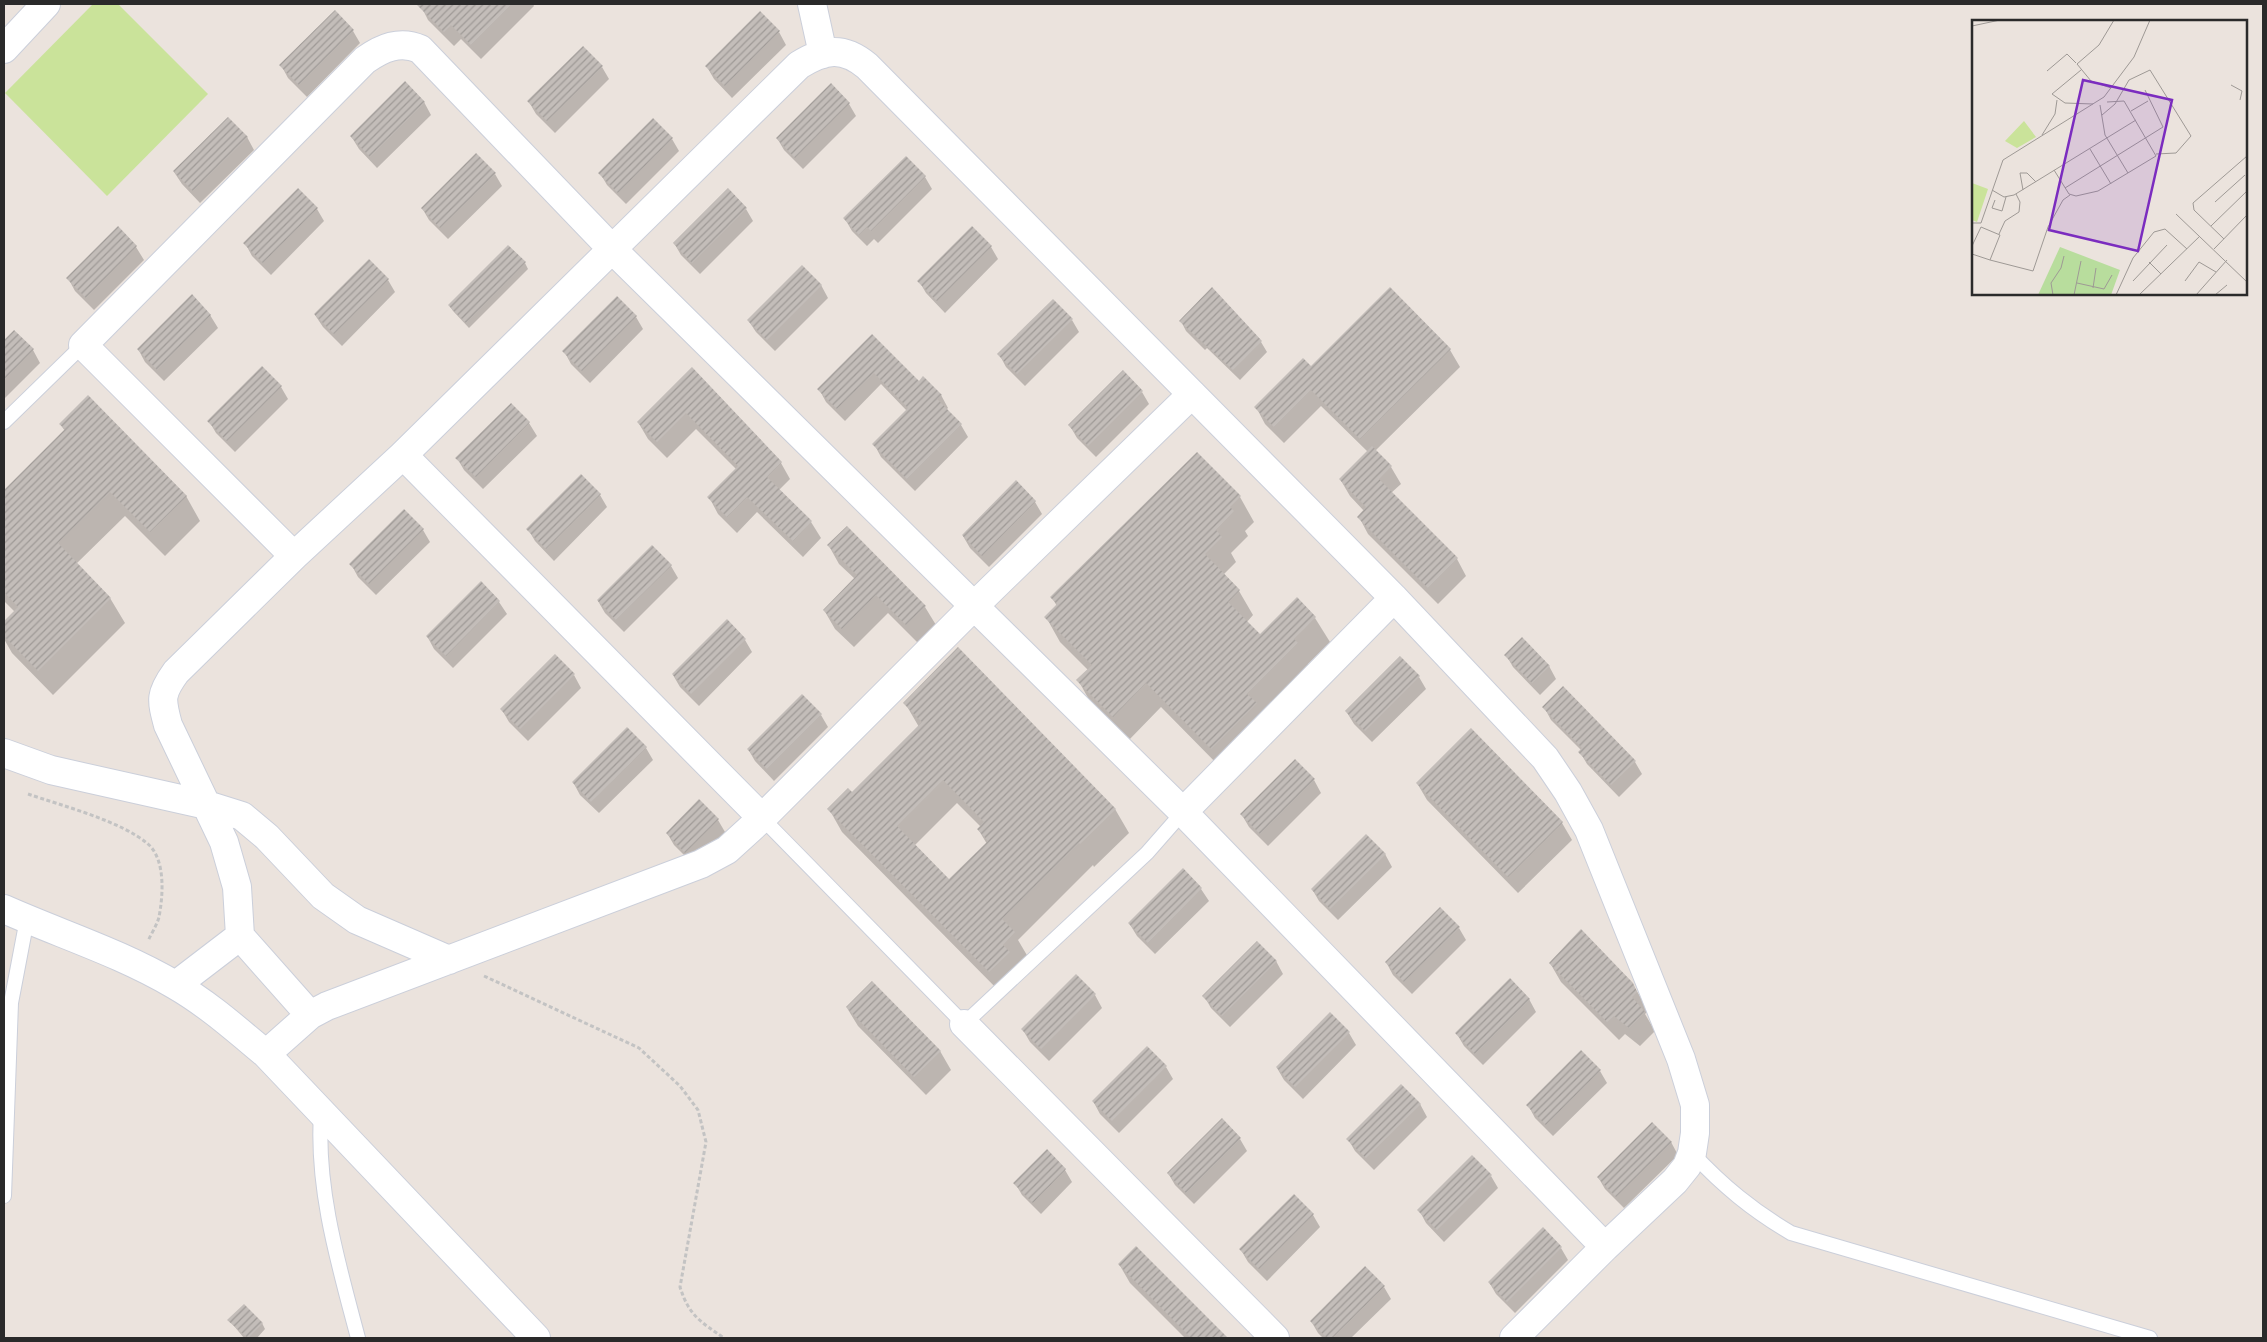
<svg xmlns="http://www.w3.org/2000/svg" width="2267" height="1342" viewBox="0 0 2267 1342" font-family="'Fira Sans',sans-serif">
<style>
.pitch{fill:#cae39a}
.shadow{fill:#0003;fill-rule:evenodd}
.building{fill:url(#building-hatch);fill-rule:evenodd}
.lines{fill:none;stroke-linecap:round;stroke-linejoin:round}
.service-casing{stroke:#cbcfda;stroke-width:16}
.minor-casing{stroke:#cbcfda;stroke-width:30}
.path{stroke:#c3c3c3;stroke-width:3;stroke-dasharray:4 2.5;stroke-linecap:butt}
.service{stroke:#fff;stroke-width:14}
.minor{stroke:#fff;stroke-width:28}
.inset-road{fill:none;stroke:#9e9995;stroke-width:1}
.view{fill:#7b2cbf;fill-opacity:0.15;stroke:#7b2cbf;stroke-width:2.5}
.inset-edge{fill:none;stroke:#2a2a2a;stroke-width:2.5}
</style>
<defs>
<pattern id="building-hatch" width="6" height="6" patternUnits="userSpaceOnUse" patternTransform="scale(1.25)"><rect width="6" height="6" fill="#c3bdb9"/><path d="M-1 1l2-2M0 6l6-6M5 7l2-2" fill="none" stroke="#9f9a97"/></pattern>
</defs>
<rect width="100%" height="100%" fill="#ebe3dd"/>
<path class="pitch" d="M 93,4 L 118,4 L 208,94 L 107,196 L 5,93 Z"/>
<path class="shadow" d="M 420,4 L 533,4 L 534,6 L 481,59 L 461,39 L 454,46 L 428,20 Z
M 335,12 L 353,31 L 360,43 L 307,97 L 288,78 L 281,65 Z
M 779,32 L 786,45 L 732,98 L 714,79 L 707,67 Z
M 602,67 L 609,79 L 555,133 L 536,114 L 529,102 Z
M 831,85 L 849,104 L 856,116 L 803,169 L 784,150 L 777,138 Z
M 424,102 L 431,115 L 377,168 L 359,149 L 351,136 Z
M 247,137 L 254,150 L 200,203 L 182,184 L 174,172 Z
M 672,139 L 679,151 L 626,204 L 607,185 L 600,173 Z
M 495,174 L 502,186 L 448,239 L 429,220 L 422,208 Z
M 925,177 L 932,189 L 878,243 L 874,239 L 867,246 L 852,231 L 845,219 Z
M 298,190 L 317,209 L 324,221 L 271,275 L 252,256 L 245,243 Z
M 746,209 L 753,221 L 700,274 L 681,255 L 674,243 Z
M 118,228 L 136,247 L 144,260 L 94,310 L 75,291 L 68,278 Z
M 991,247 L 998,259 L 945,313 L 926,293 L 919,281 Z
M 525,263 L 528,269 L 469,328 L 453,311 L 449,305 Z
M 388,280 L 395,292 L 342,346 L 323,327 L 315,315 Z
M 821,285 L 828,298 L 775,351 L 756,332 L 748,320 Z
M 1212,289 L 1261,342 L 1267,352 L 1240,380 L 1207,348 L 1205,350 L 1186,331 L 1181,321 Z
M 1390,289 L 1450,350 L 1460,367 L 1375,451 L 1391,467 L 1401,484 L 1391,493 L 1457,559 L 1466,576 L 1438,604 L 1368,534 L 1359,517 L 1364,511 L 1350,496 L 1340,479 L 1368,452 L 1321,406 L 1284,443 L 1265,424 L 1256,407 L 1311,368 Z
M 210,315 L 218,328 L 164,381 L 145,362 L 138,349 Z
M 636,317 L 643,329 L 590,383 L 571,364 L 564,351 Z
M 1072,320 L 1079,332 L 1025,386 L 1006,367 L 999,354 Z
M 14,331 L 33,350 L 40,363 L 4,399 L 4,342 Z
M 872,336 L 919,382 L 941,395 L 948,408 L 946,410 L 961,425 L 968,437 L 915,491 L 881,457 L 874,444 L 907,411 L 881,384 L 845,421 L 826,402 L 819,389 Z
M 692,369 L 781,463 L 790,479 L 779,490 L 811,522 L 821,538 L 803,557 L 757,512 L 737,533 L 718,514 L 709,497 L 736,469 L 696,429 L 667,458 L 648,439 L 638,422 Z
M 281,387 L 288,399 L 235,452 L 216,433 L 209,421 Z
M 1142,392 L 1149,404 L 1096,457 L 1077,438 L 1070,426 Z
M 511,404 L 529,423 L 537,436 L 483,489 L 464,470 L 457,458 Z
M 60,424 L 186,496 L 200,521 L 165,556 L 125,516 L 76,564 L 110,598 L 125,623 L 53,695 L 12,653 L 4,639 L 4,623 L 15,612 L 4,601 L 4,492 L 65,431 Z
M 1197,453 L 1240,497 L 1254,522 L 1245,531 L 1248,536 L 1231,553 L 1236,562 L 1223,575 L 1239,591 L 1253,615 L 1247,622 L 1260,636 L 1315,618 L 1330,642 L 1308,664 L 1311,668 L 1226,773 L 1161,707 L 1128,741 L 1092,705 L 1078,680 L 1088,670 L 1060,642 L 1046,617 L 1057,606 L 1052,598 Z
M 600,495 L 607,507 L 554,561 L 535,541 L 528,529 Z
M 1035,502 L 1042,514 L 989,567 L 970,548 L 963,536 Z
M 423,530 L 430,542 L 376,595 L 358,577 L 351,564 Z
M 829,546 L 925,607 L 936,625 L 918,643 L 888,613 L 854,647 L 835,629 L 824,610 L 855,579 L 839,564 Z
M 671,566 L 678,578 L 624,632 L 605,613 L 598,601 Z
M 481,583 L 499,602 L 507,614 L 453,668 L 434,649 L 427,636 Z
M 727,621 L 745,640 L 752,652 L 699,706 L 680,687 L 673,675 Z
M 1506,655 L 1549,666 L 1556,679 L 1540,695 L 1513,667 Z
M 574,675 L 581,688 L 528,741 L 509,722 L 502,710 Z
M 1419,677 L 1426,689 L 1372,742 L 1354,724 L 1346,711 Z
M 905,703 L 1115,809 L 1129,833 L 1094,867 L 1093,865 L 1018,940 L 1028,957 L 1003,995 L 842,832 L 829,809 L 852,794 L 919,727 ZM 957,803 L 981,827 L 978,829 L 987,844 L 949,881 L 914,846 Z
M 1544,707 L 1635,762 L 1642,774 L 1619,797 L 1587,764 L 1580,752 L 1581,750 L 1551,720 Z
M 821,715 L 828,727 L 774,781 L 755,761 L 748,749 Z
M 646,748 L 653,760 L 599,813 L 580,795 L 573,782 Z
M 1314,780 L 1321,793 L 1268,846 L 1249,827 L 1242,815 Z
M 1417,783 L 1562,823 L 1572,840 L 1518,893 L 1427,800 Z
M 718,820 L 725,832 L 693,864 L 674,845 L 667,833 Z
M 1385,854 L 1392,867 L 1338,920 L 1319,901 L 1312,889 Z
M 1183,870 L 1201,889 L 1209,901 L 1155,954 L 1137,936 L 1129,923 Z
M 1459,928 L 1466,940 L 1412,994 L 1393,975 L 1386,962 Z
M 1276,961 L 1283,974 L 1230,1027 L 1211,1008 L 1204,996 Z
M 1550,963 L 1632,983 L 1644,1003 L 1647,1012 L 1645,1014 L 1655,1031 L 1640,1046 L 1625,1034 L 1619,1040 L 1561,982 Z
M 1076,976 L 1095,995 L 1102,1008 L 1049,1061 L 1030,1042 L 1023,1030 Z
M 1529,999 L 1536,1012 L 1483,1065 L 1464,1046 L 1457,1034 Z
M 847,1008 L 940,1051 L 951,1070 L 926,1095 L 858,1026 Z
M 1330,1014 L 1349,1033 L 1356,1045 L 1303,1099 L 1284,1080 L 1277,1068 Z
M 1166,1067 L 1173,1079 L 1119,1133 L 1100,1114 L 1093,1101 Z
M 1600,1071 L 1607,1083 L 1553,1136 L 1535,1118 L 1528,1105 Z
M 1420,1104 L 1427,1117 L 1374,1170 L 1355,1151 L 1348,1139 Z
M 1240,1139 L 1247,1151 L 1194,1204 L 1175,1185 L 1168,1173 Z
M 1671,1142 L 1678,1155 L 1624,1208 L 1605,1189 L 1598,1177 Z
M 1047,1151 L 1065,1170 L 1072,1182 L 1041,1214 L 1022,1195 L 1015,1183 Z
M 1491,1176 L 1498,1188 L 1444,1242 L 1426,1223 L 1419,1210 Z
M 1294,1196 L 1313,1215 L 1320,1227 L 1267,1281 L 1248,1262 L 1241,1250 Z
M 1136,1247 L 1226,1338 L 1185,1338 L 1130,1283 L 1119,1264 Z
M 1561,1248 L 1568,1260 L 1515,1313 L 1496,1294 L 1489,1282 Z
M 1384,1287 L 1391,1299 L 1351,1338 L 1323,1338 L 1318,1333 L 1311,1321 Z
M 229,1320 L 262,1323 L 265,1329 L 257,1338 L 244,1338 Z"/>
<path class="building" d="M 416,4 L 512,4 L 471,45 L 451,25 L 444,32 Z
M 335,10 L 354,30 L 299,85 L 279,65 Z
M 760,11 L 780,31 L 725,86 L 705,66 Z
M 583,46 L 603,66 L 547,121 L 527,101 Z
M 405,81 L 425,102 L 370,157 L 350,136 Z
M 831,83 L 850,103 L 795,158 L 776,138 Z
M 228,117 L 248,137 L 193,191 L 173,171 Z
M 653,118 L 673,138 L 618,193 L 598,173 Z
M 476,153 L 496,173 L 440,228 L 421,208 Z
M 906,156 L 926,176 L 871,231 L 867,227 L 859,235 L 843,218 Z
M 298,188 L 318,208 L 263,263 L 243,243 Z
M 728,188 L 747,208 L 692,263 L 673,243 Z
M 118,226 L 137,246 L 86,298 L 66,278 Z
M 972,226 L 992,246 L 937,301 L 917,281 Z
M 508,245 L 526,262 L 466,323 L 448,305 Z
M 369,259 L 389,279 L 334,334 L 314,314 Z
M 802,265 L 822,285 L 767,340 L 747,320 Z
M 1212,287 L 1262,341 L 1233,370 L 1179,321 Z
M 1390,287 L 1451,349 L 1360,439 L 1311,390 L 1274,427 L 1254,407 L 1303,358 L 1311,366 Z
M 192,294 L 211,315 L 157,370 L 137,349 Z
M 617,296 L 637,316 L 582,371 L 562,351 Z
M 1053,299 L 1073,319 L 1017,374 L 997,354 Z
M 14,330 L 34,349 L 4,380 L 4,340 Z
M 872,334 L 919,381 L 923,376 L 942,395 L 937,399 L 962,424 L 907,479 L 872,444 L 908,408 L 874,373 L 837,409 L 817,389 Z
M 262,366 L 282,386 L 227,441 L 207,421 Z
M 692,367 L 782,462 L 767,477 L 812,521 L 793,541 L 747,497 L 727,517 L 707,497 L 738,466 L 686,413 L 657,442 L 637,422 Z
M 1123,370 L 1143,391 L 1088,446 L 1068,425 Z
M 88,395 L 187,496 L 150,532 L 110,492 L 58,543 L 111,598 L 38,671 L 4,636 L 4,621 L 18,607 L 4,592 L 4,490 L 65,429 L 59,424 Z
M 511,403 L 530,422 L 476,477 L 455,458 Z
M 1372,446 L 1392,466 L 1379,479 L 1458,558 L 1428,588 L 1357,517 L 1366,507 L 1339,479 Z
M 1197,452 L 1241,496 L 1230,507 L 1234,511 L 1216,530 L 1222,537 L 1205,554 L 1240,590 L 1228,602 L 1260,634 L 1297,597 L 1316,617 L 1294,639 L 1298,643 L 1247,694 L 1257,703 L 1211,749 L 1146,683 L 1113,717 L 1076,680 L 1092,665 L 1044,617 L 1057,604 L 1050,597 Z
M 581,474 L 601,494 L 546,549 L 526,529 Z
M 1016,480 L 1036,501 L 982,556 L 962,535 Z
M 404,509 L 424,529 L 369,584 L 349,564 Z
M 847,526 L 926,606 L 906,625 L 876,595 L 842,629 L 823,610 L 857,575 L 827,545 Z
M 652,545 L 672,565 L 616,620 L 597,600 Z
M 481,581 L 500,601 L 446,656 L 426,636 Z
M 727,619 L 746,639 L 691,694 L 672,674 Z
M 1522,637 L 1550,666 L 1532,683 L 1504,655 Z
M 958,647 L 1116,809 L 1080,844 L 1079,843 L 1002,919 L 1015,932 L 1003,945 L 1010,952 L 989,972 L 827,809 L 848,788 L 852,792 L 922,722 L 903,703 ZM 943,780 L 984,822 L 977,829 L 988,841 L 949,879 L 897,826 Z
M 555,654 L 575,674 L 520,729 L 500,709 Z
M 1400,656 L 1420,676 L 1365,731 L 1345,711 Z
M 1563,686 L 1636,761 L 1611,785 L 1578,752 L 1582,748 L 1542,707 Z
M 802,694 L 822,714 L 767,769 L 747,749 Z
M 627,727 L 647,747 L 591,802 L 572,782 Z
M 1471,728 L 1563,822 L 1508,877 L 1416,783 Z
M 1295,759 L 1315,779 L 1260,834 L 1240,814 Z
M 699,799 L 719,819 L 685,853 L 666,833 Z
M 1366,834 L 1386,854 L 1330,909 L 1311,889 Z
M 1183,868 L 1202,888 L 1148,943 L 1128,923 Z
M 1440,907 L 1460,927 L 1404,982 L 1385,962 Z
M 1581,929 L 1633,983 L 1637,992 L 1632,997 L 1645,1012 L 1629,1028 L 1614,1016 L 1607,1022 L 1549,963 Z
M 1257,941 L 1277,961 L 1222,1016 L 1202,996 Z
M 1076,974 L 1096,994 L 1041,1049 L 1021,1029 Z
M 1510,978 L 1530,999 L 1475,1054 L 1455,1033 Z
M 872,981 L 941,1051 L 914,1077 L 846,1007 Z
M 1330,1012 L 1350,1032 L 1295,1087 L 1276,1067 Z
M 1147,1046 L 1167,1066 L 1112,1121 L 1092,1101 Z
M 1581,1050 L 1601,1070 L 1546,1125 L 1526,1105 Z
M 1401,1084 L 1421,1104 L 1366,1158 L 1346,1139 Z
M 1222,1118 L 1241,1138 L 1186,1193 L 1167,1173 Z
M 1652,1122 L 1672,1142 L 1616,1197 L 1597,1177 Z
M 1047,1149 L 1066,1169 L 1033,1203 L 1013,1183 Z
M 1472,1155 L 1492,1175 L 1437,1230 L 1417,1210 Z
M 1294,1194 L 1314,1214 L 1259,1269 L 1239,1249 Z
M 1543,1227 L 1562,1247 L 1507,1302 L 1488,1282 Z
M 1136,1246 L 1228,1338 L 1191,1338 L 1118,1264 Z
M 1365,1266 L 1385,1286 L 1332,1338 L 1327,1338 L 1310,1321 Z
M 244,1304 L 263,1323 L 248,1338 L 227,1320 Z"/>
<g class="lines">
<g class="service-casing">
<path id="service" d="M 4,422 L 83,345
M 762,818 L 964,1024 L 1147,853 L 1183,812
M 321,1114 C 316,1190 339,1266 358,1338
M 1692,1153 C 1723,1186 1752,1210 1791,1233 L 2150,1338
M 4,1196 L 11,1003 L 27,919"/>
</g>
<g class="minor-casing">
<path id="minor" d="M 812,4 L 823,54
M 4,49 L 46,4
M 403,455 L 762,818
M 294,556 L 83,345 L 365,60 C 382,48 400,40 420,49 L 613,250 L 1183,812 L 1605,1247
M 4,753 L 51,770 L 207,805 L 242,816 L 267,837 L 323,896 L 357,920 L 449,960
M 1183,812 L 1394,598
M 4,909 C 60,934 121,953 175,985 C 208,1004 237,1030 266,1054 L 536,1338
M 240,936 L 237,887 L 224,842 L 168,725 C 161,699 160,694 176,672 L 294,556 L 403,455 L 799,65 C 825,49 843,46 867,66 L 1394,598 L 1545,758 L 1568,792 L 1589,830 L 1681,1059 L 1695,1105 L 1695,1133 L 1692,1153 L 1687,1166 L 1675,1181 L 1605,1247 L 1514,1338
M 176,985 L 240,936 L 310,1015 L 266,1054
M 310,1015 L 327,1006 L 701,864 L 727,850 L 762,818 L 975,605 L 1192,394
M 964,1024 L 1275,1338"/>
</g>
<path class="path" d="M 28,794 C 63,806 121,821 148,844 C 166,860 163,896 159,917 C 157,925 151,934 148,941
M 484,976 L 639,1048 L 680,1086 L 698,1110 L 706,1142 L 680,1287 C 689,1316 701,1322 724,1338"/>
<use href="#service" class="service"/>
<use href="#minor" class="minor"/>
</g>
<g transform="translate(1972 20)">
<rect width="275" height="275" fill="#ebe3dd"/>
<path d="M 88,227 L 148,250 L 139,275 L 66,275 Z" fill="#b8dd9d"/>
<path d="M 52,101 L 64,117 L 45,128 L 33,121 ZM 0,163 L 16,169 L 5,202 L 0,200 Z" fill="#cae39a"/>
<path class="inset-road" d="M 0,6 L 28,0M 109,50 L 80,74 L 93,83 L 121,84M 75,51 L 95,34 L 104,43M 259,65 L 270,71 L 268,80M 139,68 L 119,61 L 105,44 L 127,25 L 142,0M 128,85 L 133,115 L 156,153M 159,91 L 176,81M 130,95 L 143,84 L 157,60 L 178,50 L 219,116 L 204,133 L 184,134M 70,115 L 83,94 L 85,80M 118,129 L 139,164M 82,150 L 97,174 L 104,176 L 126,171 L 184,136 L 152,81 L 135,82M 93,168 L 191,107 L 173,70M 20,170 L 32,177 L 42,175 L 164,100M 51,170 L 48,153 L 55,153 L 64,162M 23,180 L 20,188 L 30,191 L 34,177M 243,182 L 273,155M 204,194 L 275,262M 0,203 L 9,203 L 31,140 L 132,77 L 162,37 L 178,0M 239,206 L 275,171M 27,214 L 33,201 L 47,192 L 48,182 L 44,174M 252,219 L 222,190 L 221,183 L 275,136M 0,226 L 9,207 L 28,215 L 18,240 L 0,234M 242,229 L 275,195M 18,240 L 61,251 L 76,207 L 91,180 L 98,175M 177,242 L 189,254M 161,261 L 195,225M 213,261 L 227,242 L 244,252M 105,263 L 132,269 L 140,255M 121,268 L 124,248M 81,275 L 79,263 L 89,248 L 92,236M 102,275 L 109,241M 144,275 L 161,238 L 182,212 L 193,209 L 215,229M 167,275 L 228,216M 224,275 L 255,240M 243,275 L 255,265"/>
<path class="view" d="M 111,60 L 200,80 L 166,231 L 77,210 Z"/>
<rect width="275" height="275" class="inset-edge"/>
</g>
<rect width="2267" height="1342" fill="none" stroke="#2a2a2a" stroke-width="10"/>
</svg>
